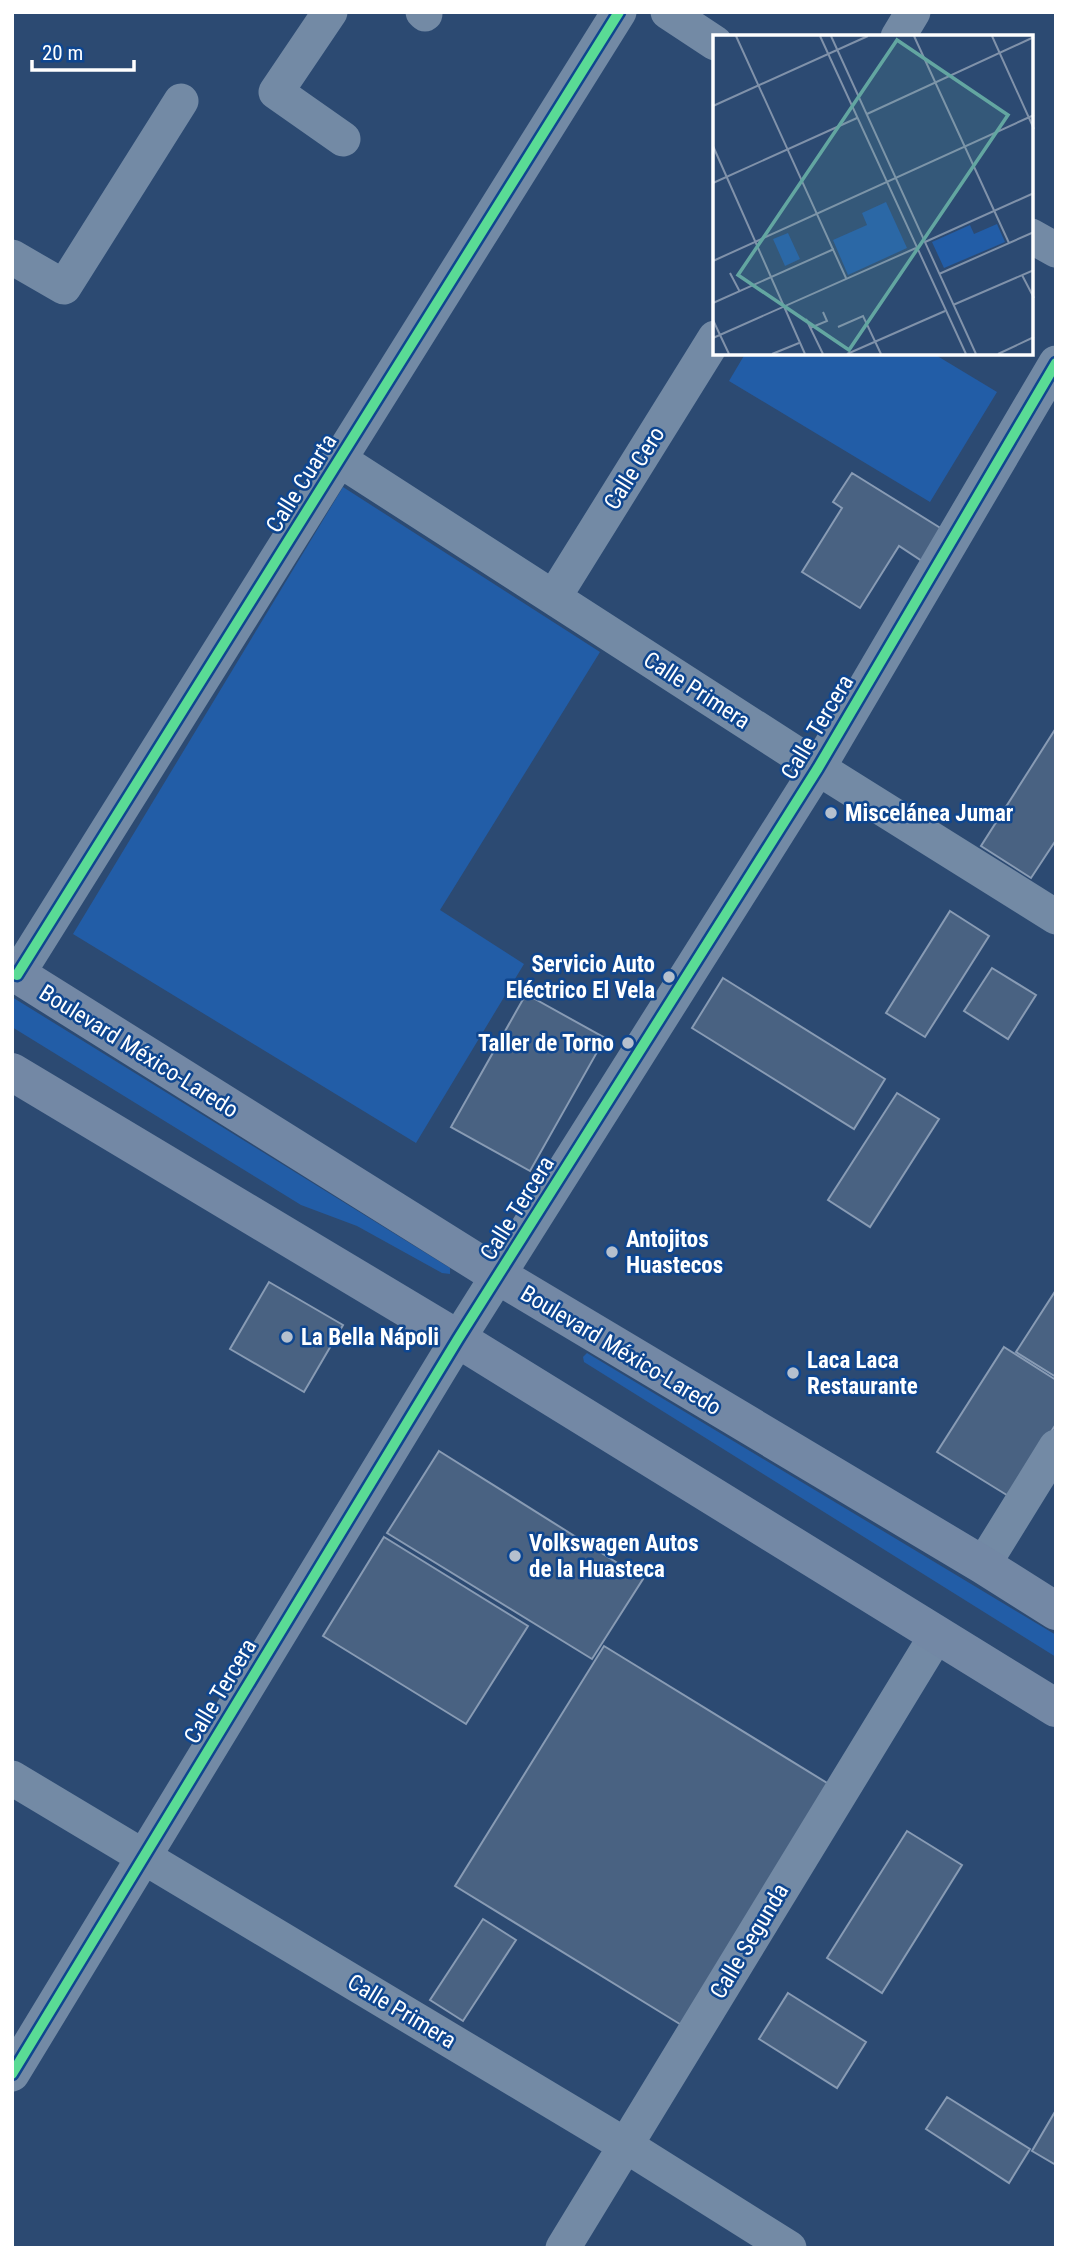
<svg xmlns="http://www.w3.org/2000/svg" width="1068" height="2260" viewBox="0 0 1068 2260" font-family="'Roboto Condensed',sans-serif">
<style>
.green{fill:#225da7}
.building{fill:#496282;stroke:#889bb4;stroke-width:2}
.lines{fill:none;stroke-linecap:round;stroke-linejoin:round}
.minor{stroke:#738aa5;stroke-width:35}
.primary{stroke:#7388a5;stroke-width:38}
.cycleway-casing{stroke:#0f468f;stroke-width:15}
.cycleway{stroke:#5adb95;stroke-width:10}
.poi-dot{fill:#b5c0ce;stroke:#0f468f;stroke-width:2.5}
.labels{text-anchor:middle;stroke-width:5;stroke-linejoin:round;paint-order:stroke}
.street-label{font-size:23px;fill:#fff;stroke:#0f468f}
.poi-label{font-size:23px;font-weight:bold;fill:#fff;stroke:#0f468f;text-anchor:start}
.inset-road{fill:none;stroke:#8092aa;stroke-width:2}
.view{fill:#63a6a1;fill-opacity:0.15;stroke:#63a6a1;stroke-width:3.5}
.inset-edge{fill:none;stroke:#fff;stroke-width:3.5}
</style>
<rect width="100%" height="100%" fill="#2c4a72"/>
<path class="green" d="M 745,354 L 934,354 L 997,392 L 930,502 L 729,381 Z
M 343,487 L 600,652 L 440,910 L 524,964 L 416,1143 L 73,934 Z
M 12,997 L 450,1268 L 450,1274 L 442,1273 L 357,1226 L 301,1205 L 12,1027 Z
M 587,1353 L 1056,1635 L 1056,1657 L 584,1362 L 583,1357 Z"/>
<path class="building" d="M 852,473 L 942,529 L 922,561 L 899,546 L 860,608 L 802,572 L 842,508 L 833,502 Z
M 1056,728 L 1056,840 L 1031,878 L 981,846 Z
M 950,911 L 989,936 L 925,1037 L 886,1013 Z
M 992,968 L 1036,995 L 1008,1039 L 964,1011 Z
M 723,978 L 885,1079 L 854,1129 L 692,1028 Z
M 526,994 L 605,1038 L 530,1171 L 451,1127 Z
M 897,1093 L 939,1119 L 870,1227 L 828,1200 Z
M 269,1282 L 343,1325 L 304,1392 L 230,1349 Z
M 1056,1290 L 1056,1377 L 1016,1352 Z
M 1004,1347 L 1056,1380 L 1056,1424 L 1010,1497 L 937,1452 Z
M 439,1451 L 643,1579 L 592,1659 L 387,1533 Z
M 384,1537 L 528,1626 L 466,1724 L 323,1636 Z
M 604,1646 L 832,1786 L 683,2026 L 455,1886 Z
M 907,1831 L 962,1865 L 882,1993 L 827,1958 Z
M 483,1919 L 516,1940 L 463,2021 L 430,2000 Z
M 788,1993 L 866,2042 L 837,2088 L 759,2039 Z
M 947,2097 L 1030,2149 L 1009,2183 L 926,2129 Z
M 1056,2110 L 1056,2165 L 1032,2151 Z"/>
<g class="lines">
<path class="minor" d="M 330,12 L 276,92 L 343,139
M 423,12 L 425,14
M 668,12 L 715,43
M 898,37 L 913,12
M 1031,236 L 1056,250
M 12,257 L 64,287 L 181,101
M 340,460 L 818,768 L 1056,917
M 554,597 L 715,338
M 17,975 L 619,12
M 983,1565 L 1056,1447
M 12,1778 L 625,2145 L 789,2248
M 12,2074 L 458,1339 L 818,768 L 1056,363
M 563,2248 L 936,1636"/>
<path class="primary" d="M 12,971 L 499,1276 L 983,1565 L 1056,1611
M 12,1072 L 458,1339 L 1056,1708"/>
<g class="cycleway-casing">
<path id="cycleway" d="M 17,975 L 619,12
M 12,2074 L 458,1339 L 818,768 L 1056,363"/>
</g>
<use href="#cycleway" class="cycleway"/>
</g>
<g class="poi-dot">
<circle cx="831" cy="813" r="7"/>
<circle cx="669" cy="977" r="7"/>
<circle cx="628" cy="1043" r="7"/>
<circle cx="612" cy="1252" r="7"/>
<circle cx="287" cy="1337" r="7"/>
<circle cx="793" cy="1373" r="7"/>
<circle cx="515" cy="1556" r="7"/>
</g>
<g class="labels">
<g class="street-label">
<text transform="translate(634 468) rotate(-58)" y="8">Calle Cero</text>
<text transform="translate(301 483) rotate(-58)" y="8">Calle Cuarta</text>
<text transform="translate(697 690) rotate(33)" y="8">Calle Primera</text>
<text transform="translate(817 727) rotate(-59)" y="8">Calle Tercera</text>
<text transform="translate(139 1051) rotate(32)" y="8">Boulevard México-Laredo</text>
<text transform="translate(517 1208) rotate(-58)" y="8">Calle Tercera</text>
<text transform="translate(621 1350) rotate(31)" y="8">Boulevard México-Laredo</text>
<text transform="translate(220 1691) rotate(-59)" y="8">Calle Tercera</text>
<text transform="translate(749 1941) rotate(-59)" y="8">Calle Segunda</text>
<text transform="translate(402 2011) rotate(31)" y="8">Calle Primera</text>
</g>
<g class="poi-label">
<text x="845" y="821">Miscelánea Jumar</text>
<text x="655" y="972" text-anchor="end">Servicio Auto<tspan x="655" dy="26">Eléctrico El Vela</tspan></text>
<text x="614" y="1051" text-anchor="end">Taller de Torno</text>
<text x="626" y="1247">Antojitos<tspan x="626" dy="26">Huastecos</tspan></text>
<text x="301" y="1345">La Bella Nápoli</text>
<text x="807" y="1368">Laca Laca<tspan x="807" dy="26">Restaurante</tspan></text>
<text x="529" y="1551">Volkswagen Autos<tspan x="529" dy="26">de la Huasteca</tspan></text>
</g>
</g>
<g transform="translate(713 35)">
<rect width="320" height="320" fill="#2c4a72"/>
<path d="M 173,167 L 194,213 L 135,240 L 120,205 L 154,190 L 149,178 ZM 284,189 L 292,207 L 231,233 L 219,207 L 257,190 L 261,199 ZM 75,198 L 87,224 L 72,231 L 60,204 Z" fill="#225da7"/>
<path class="inset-road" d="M 23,1 L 133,243M 107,1 L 253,319M 118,1 L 263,319M 201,1 L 296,208M 279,1 L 321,94M 0,71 L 155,1M 154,79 L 321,2M 0,111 L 92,319M 0,148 L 144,83M 212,207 L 321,158M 0,226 L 321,80M 17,238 L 27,257M 226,239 L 321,197M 309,240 L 321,263M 0,268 L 121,214M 240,270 L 321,235M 93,284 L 110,319M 0,285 L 16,319M 125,292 L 150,281 L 168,319M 97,293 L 114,286 L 110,277M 0,303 L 203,213M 59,319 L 86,308M 134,319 L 232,276M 285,319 L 321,302"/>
<path class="view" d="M 184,5 L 295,80 L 136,315 L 25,240 Z"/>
<rect width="320" height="320" class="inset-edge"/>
</g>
<rect width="1068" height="2260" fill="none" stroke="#ffffff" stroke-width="28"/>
<path d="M32 60v10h102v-10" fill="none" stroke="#ffffff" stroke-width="3.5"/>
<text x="42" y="60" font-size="21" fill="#ffffff" stroke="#0f468f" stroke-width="5" paint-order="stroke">20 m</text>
</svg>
